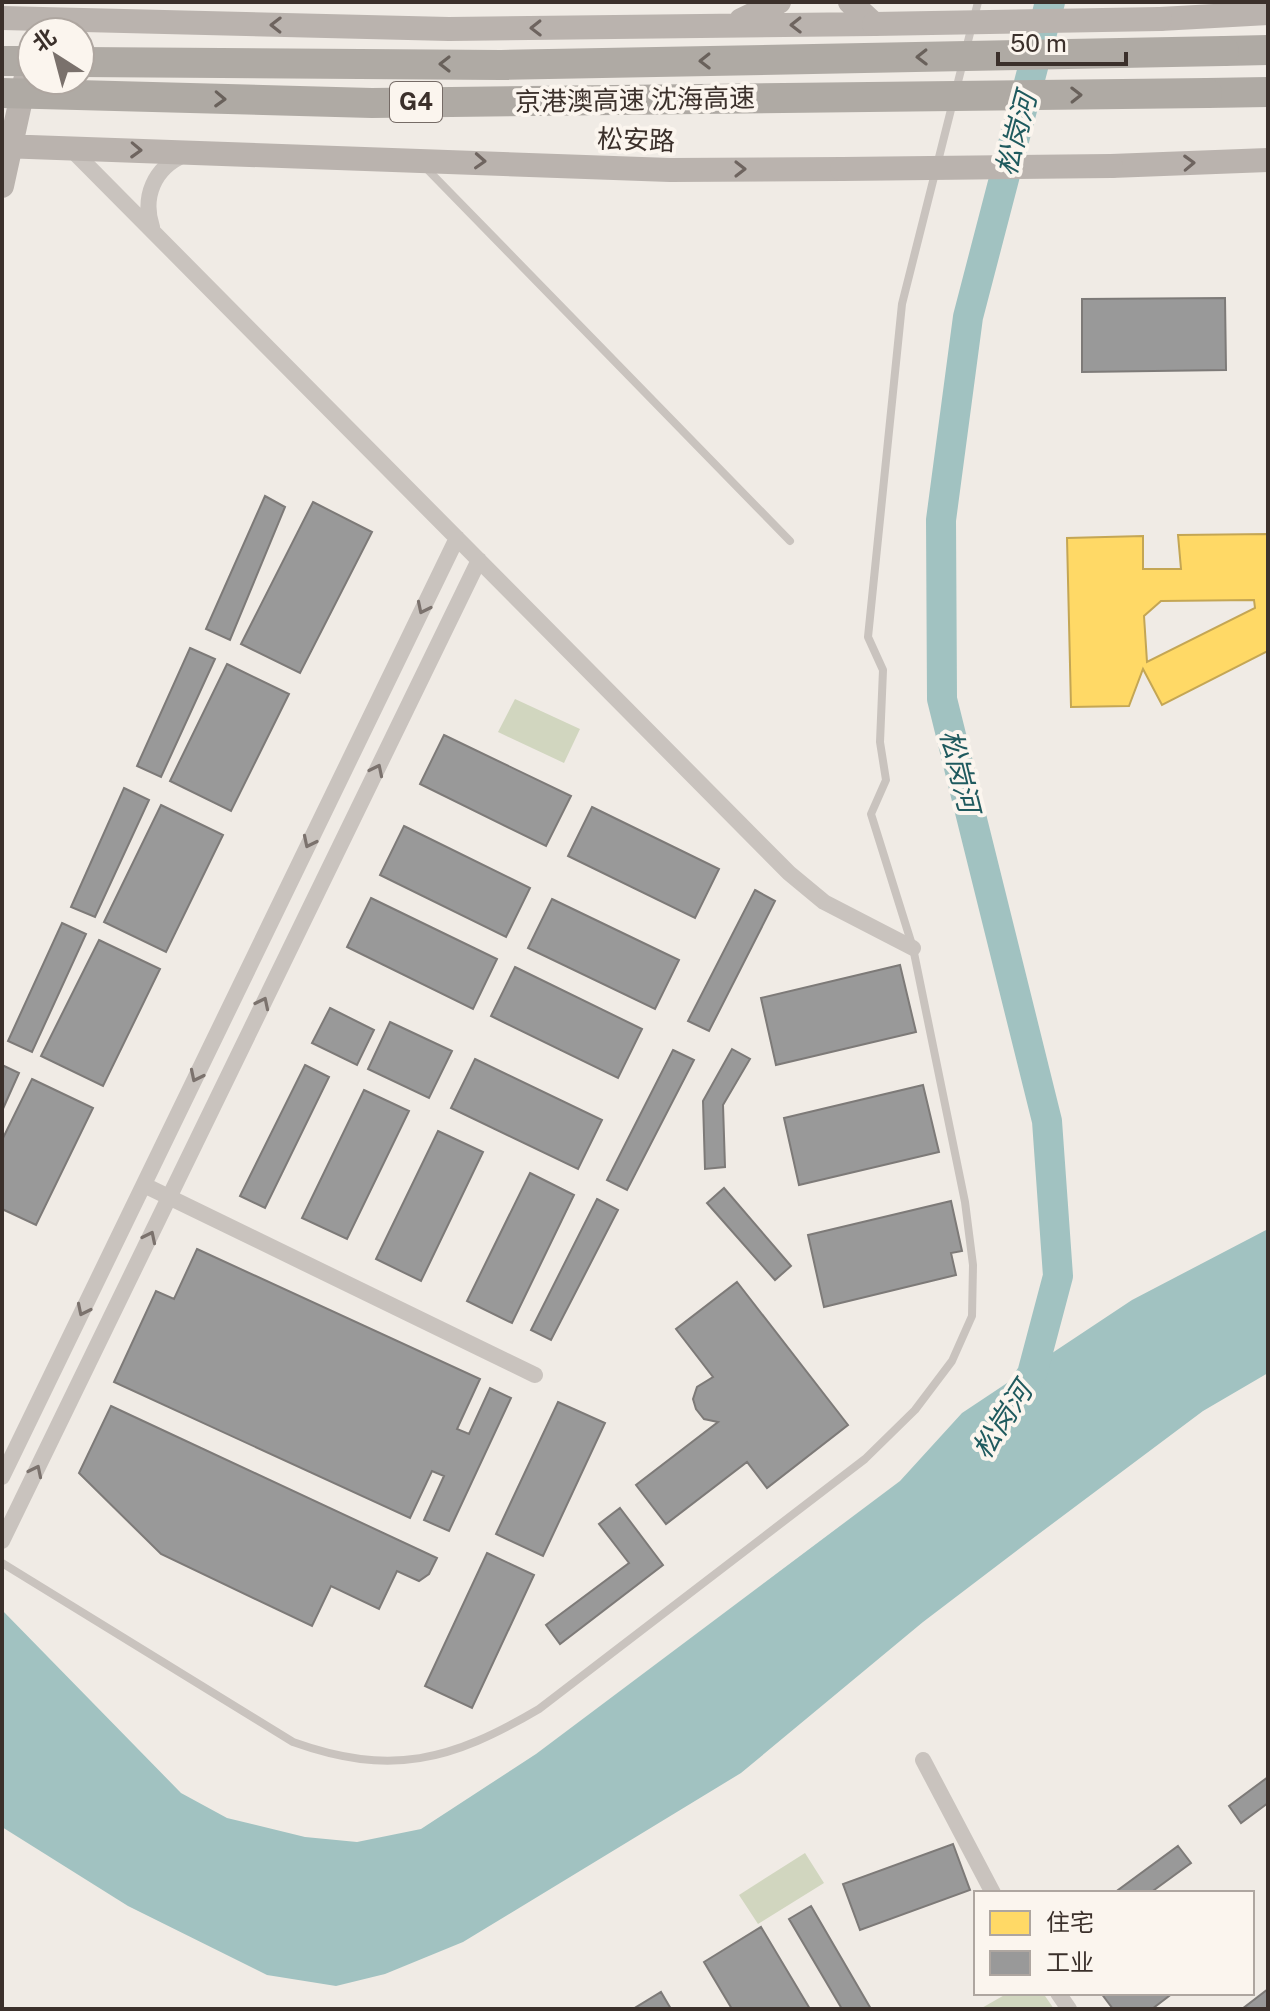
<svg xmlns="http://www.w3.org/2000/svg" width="1270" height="2011" viewBox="0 0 1270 2011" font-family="'Public Sans','Noto Sans SC',sans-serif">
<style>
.green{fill:#d1d6bf}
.water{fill:#a1c2c1}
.homes{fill:#ffd966;stroke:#c4a654;stroke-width:2;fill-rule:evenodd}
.industry{fill:#999;stroke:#7d7a78;stroke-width:2}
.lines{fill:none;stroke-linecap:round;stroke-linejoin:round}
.river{stroke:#a1c2c1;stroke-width:30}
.lane{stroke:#c9c3be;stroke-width:8}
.street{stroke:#c9c3be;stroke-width:16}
.secondary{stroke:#bab3ae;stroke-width:24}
.highway{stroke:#afaaa4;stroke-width:30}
.secondary-bridge{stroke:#bab3ae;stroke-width:24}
.highway-bridge{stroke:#afaaa4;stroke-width:30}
.oneway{stroke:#6e645f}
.oneway2{stroke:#69615b}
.oneway3{stroke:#7b726d}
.labels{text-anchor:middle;stroke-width:8;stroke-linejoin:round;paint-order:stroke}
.shield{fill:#fbf5ee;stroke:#756b66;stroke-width:2}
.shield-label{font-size:24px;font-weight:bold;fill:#3b302b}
.street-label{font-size:26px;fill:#3b302b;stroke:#fbf5ee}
.water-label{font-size:28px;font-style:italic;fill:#1f5a5e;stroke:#fbf5ee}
</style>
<rect width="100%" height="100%" fill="#f0ebe5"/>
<path class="green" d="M 515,699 L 580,729 L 564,763 L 498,732 Z
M 805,1853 L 824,1883 L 758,1924 L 739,1895 Z
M 1008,1993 L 1043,1993 L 1054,2009 L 980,2009 Z"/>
<path class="water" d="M 1268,1229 L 1268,1373 L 1203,1411 L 1032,1539 L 923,1622 L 741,1773 L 463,1942 L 385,1974 L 336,1986 L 267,1975 L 128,1906 L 2,1827 L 2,1610 L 181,1793 L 227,1818 L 305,1837 L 357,1842 L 421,1829 L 536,1754 L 900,1481 L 962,1413 L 1132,1300 Z"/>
<path class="homes" d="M 1268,534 L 1268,651 L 1162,705 L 1143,669 L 1129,706 L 1071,707 L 1067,538 L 1143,536 L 1143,569 L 1181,569 L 1178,535 ZM 1254,600 L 1255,608 L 1147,662 L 1144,616 L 1161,601 Z"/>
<path class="industry" d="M 1225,298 L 1226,370 L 1082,372 L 1082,299 Z
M 265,496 L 285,507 L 230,640 L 206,629 Z
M 313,502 L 372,532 L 300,673 L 241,644 Z
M 190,648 L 215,659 L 161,777 L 137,766 Z
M 227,664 L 289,694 L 231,811 L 170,781 Z
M 444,735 L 571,796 L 546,846 L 420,784 Z
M 124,788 L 149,800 L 95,917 L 71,907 Z
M 161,805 L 223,835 L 166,952 L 104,922 Z
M 592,807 L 719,869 L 695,918 L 568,856 Z
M 404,826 L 530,888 L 506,937 L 380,875 Z
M 755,890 L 775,901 L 709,1031 L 688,1021 Z
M 371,898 L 497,959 L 473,1009 L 347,947 Z
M 552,899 L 679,960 L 655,1009 L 528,948 Z
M 62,923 L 86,934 L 32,1052 L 8,1041 Z
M 99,940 L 160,969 L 103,1086 L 41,1056 Z
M 900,965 L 916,1032 L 776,1065 L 761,998 Z
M 515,967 L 642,1029 L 618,1078 L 491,1016 Z
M 330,1008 L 374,1030 L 357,1065 L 312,1043 Z
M 390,1022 L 452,1051 L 429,1098 L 368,1069 Z
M 732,1049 L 750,1059 L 723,1105 L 725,1167 L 705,1169 L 703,1101 Z
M 673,1050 L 694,1060 L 627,1190 L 607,1180 Z
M 475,1059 L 602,1120 L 578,1169 L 451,1108 Z
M 2,1065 L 19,1073 L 2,1111 Z
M 305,1065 L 329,1077 L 265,1208 L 240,1196 Z
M 32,1079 L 93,1108 L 36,1225 L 2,1209 L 2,1140 Z
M 923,1085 L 939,1152 L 799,1185 L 784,1118 Z
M 364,1090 L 409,1111 L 347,1239 L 302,1218 Z
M 438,1131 L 483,1152 L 421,1281 L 376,1259 Z
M 530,1173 L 574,1195 L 512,1323 L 467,1301 Z
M 724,1188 L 791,1266 L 775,1280 L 707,1203 Z
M 597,1199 L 618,1210 L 551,1340 L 531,1330 Z
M 951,1201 L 962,1251 L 951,1253 L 956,1275 L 824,1307 L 808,1235 Z
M 197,1249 L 480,1379 L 457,1429 L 469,1434 L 490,1388 L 511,1398 L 449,1531 L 424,1520 L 444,1476 L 432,1471 L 410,1518 L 114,1382 L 156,1291 L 174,1299 Z
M 737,1282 L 848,1425 L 767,1488 L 747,1462 L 666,1524 L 636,1485 L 718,1422 L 704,1419 L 696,1409 L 693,1399 L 697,1387 L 713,1377 L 676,1329 Z
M 558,1402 L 605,1423 L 543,1556 L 496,1534 Z
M 111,1406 L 437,1558 L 429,1574 L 419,1581 L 397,1571 L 379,1609 L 331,1586 L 312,1626 L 161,1554 L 79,1473 Z
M 620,1508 L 663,1565 L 560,1644 L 546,1625 L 629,1563 L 599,1524 Z
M 487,1553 L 534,1575 L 472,1708 L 425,1686 Z
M 1268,1777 L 1268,1803 L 1241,1823 L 1229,1806 Z
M 953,1844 L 970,1890 L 860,1930 L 843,1884 Z
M 1178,1846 L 1191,1863 L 1150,1893 L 1114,1893 Z
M 811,1906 L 871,2009 L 842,2009 L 789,1919 Z
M 761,1927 L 810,2009 L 732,2009 L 704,1962 Z
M 1268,1989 L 1268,2009 L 1242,2009 Z
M 661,1992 L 671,2009 L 633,2009 Z
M 1101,1993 L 1173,1993 L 1152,2009 L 1113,2009 Z"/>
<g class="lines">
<path class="river" d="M 1016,1398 L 1032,1374 L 1058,1276 L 1047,1121 L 942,699 L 941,520 L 968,317 L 1050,2"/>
<path class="lane" d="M 966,49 L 978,2
M 425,167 L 790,541
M 2,1563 L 293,1742 C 391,1777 451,1761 539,1709 L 865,1459 L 915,1410 L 952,1361 L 972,1316 L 973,1265 L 965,1202 L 913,948 L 871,814 L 886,780 L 880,742 L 883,670 L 868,637 L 902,304 L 963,62"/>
<path class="street" d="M 70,148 L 789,873 L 824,902 L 913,948
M 152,227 C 142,197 154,168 184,155
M 144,1185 L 535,1375
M 2,1477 L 457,538
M 2,1541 L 479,560
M 923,1760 L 993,1893
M 1058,1993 L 1069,2009"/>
<path class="secondary" d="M 850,2 L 874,24
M 2,18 L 449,29 L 874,24
M 1160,19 L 1268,13
M 741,20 L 779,2
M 2,146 L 670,170 L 842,169
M 1111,166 L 1268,160
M 2,186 L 32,49"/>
<path class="highway" d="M 1224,51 L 1268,50
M 1207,93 L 1268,92"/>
<path class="secondary-bridge" d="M 874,24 L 1160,19
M 842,169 L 1111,166"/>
<path class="highway-bridge" d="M 2,61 L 32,61
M 80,62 L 501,65 L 1224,51
M 2,93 L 372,103 L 1207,93"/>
</g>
<defs><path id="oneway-chevron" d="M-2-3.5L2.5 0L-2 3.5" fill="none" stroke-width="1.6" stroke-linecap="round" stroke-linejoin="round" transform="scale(2)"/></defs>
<g class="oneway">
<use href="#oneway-chevron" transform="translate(276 25) rotate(-179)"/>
<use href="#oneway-chevron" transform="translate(796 25) rotate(179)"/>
<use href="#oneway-chevron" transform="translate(536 28) rotate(179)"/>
<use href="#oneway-chevron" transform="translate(136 150) rotate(2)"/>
<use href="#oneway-chevron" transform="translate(480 161) rotate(3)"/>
<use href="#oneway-chevron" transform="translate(1189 163) rotate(-2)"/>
<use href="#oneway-chevron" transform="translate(740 169)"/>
</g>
<g class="oneway2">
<use href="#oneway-chevron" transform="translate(922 57) rotate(179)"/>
<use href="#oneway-chevron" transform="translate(705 61) rotate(179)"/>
<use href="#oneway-chevron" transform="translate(445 64) rotate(-180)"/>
<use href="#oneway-chevron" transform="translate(1076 95) rotate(-1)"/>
<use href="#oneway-chevron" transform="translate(220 99) rotate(2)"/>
</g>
<g class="oneway3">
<use href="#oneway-chevron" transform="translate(423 608) rotate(116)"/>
<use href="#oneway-chevron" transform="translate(377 770) rotate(-64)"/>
<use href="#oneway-chevron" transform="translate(309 842) rotate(116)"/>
<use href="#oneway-chevron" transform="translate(263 1003) rotate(-64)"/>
<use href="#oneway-chevron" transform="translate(196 1076) rotate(116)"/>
<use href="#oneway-chevron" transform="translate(150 1237) rotate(-64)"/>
<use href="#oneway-chevron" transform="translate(83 1310) rotate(116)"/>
<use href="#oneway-chevron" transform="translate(36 1471) rotate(-64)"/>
</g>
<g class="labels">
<rect class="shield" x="390" y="82" width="52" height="40" rx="6"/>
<g class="shield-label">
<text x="416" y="110">G4</text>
</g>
<g class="street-label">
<text transform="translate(635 100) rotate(-1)" y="9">京港澳高速 沈海高速</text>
<text transform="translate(636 140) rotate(2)" y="9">松安路</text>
</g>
<g class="water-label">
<text transform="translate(1016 134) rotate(-75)" y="10">松岗河</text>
<text transform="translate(960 771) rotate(76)" y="10">松岗河</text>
<text transform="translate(1002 1420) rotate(-57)" y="10">松岗河</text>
</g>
</g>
<rect width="1270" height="2011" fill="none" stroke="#3b302b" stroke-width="8"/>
<rect x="974" y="1891" width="280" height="104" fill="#fbf5ee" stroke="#aea6a0" stroke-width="2"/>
<rect x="990" y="1911" width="40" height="24" fill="#ffd966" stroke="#aea6a0" stroke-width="2"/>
<text x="1046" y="1931" font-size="24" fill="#3b302b">住宅</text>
<rect x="990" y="1951" width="40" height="24" fill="#999999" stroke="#aea6a0" stroke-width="2"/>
<text x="1046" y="1971" font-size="24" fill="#3b302b">工业</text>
<g transform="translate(56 56) rotate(324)"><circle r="38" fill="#fbf5ee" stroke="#aea6a0" stroke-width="2"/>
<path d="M0-6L14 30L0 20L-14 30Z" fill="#7a716c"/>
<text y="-12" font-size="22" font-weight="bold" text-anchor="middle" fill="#3b302b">北</text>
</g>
<path d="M998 52v12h128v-12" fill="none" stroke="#3b302b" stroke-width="4"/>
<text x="1010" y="52" font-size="24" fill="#3b302b" stroke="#fbf5ee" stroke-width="6" paint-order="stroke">50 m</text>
</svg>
